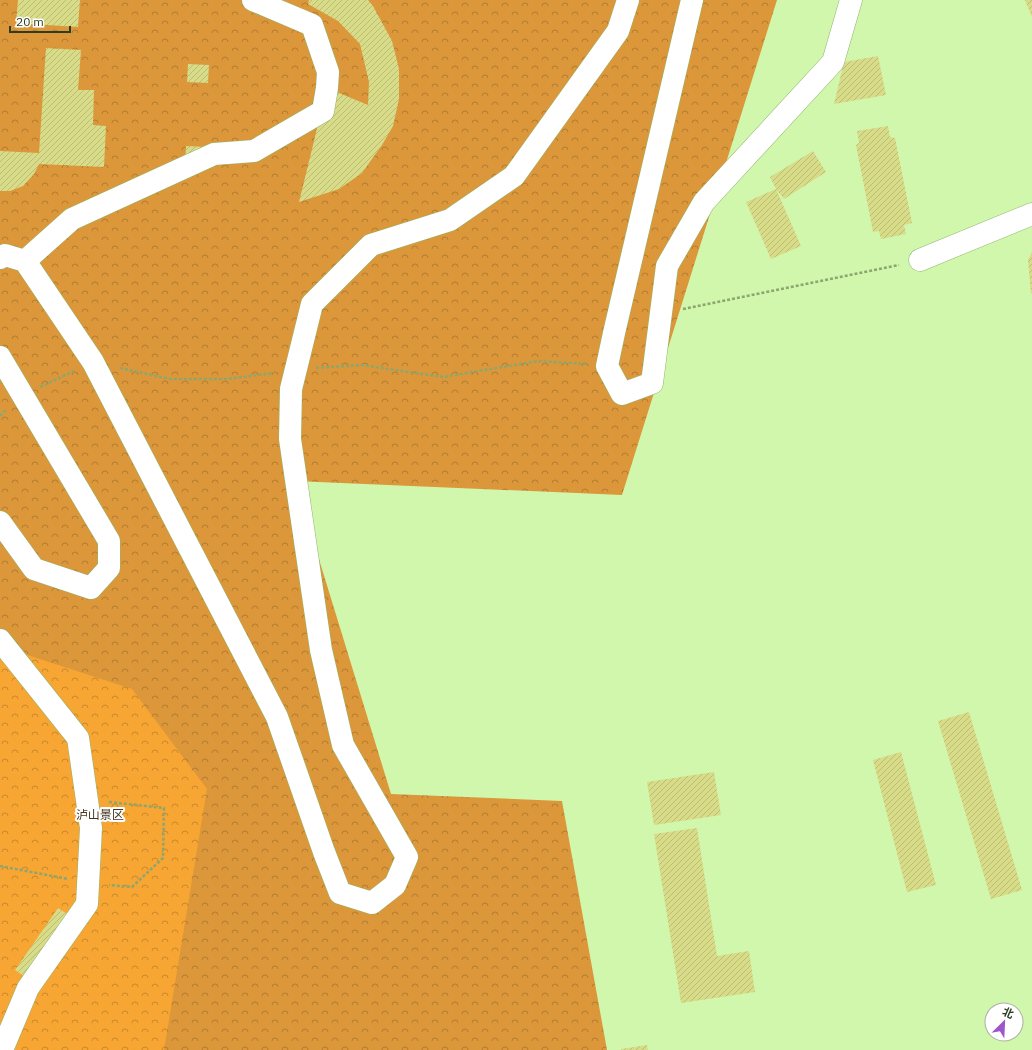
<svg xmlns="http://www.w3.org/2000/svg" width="1032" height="1050" viewBox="0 0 1032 1050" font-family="'IBM Plex Sans','Noto Sans SC',sans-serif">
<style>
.forest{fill:url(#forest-crowns)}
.park{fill:url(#park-crowns)}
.building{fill:url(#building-hatch)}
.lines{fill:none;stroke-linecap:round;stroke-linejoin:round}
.street-casing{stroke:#91b56d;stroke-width:23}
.path{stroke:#8ba76f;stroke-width:2.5;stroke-dasharray:3 2;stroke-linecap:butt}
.street{stroke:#fff;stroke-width:22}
.labels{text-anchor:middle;stroke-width:4;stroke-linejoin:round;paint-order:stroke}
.park-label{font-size:12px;fill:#453420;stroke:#fff}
</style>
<defs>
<pattern id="forest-crowns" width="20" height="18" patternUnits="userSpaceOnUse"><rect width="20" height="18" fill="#dc973a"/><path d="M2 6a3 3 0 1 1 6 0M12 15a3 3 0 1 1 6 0" fill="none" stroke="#b37c30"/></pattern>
<pattern id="park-crowns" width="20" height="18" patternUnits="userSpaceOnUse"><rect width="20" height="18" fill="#f7a533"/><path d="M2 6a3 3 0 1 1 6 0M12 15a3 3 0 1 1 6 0" fill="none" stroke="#c8882b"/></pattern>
<pattern id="building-hatch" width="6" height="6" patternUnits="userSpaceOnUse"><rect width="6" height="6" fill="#d8db87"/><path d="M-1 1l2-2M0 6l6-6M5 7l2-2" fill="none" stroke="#babd74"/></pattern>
</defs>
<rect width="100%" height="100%" fill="#d1f7ac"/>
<path class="forest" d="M 0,0 L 777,0 L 622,495 L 295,481 L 391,794 L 562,801 L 607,1050 L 0,1050 Z"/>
<path class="park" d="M 0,640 L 6,648 L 132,689 L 207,789 L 164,1050 L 0,1050 Z"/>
<path class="building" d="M 18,0 L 80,0 L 78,27 L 16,23 Z
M 309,0 L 368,0 L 373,6 L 392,41 L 399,69 L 399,99 L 393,126 L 382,145 L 362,173 L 339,189 L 299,202 L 327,88 L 368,105 L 369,82 L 360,44 L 338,21 L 308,4 Z
M 1025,0 L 1032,0 L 1032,17 Z
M 46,48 L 81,50 L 78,90 L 94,90 L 93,125 L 106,126 L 104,167 L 39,164 L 34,174 L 23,186 L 10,191 L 0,191 L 0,151 L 39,153 Z
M 878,56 L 886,95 L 834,104 L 844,62 Z
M 188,64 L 209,65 L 208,83 L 187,82 Z
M 888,126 L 890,137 L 895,138 L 912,223 L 904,225 L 906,234 L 881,239 L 879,231 L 873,232 L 856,145 L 859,143 L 857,131 Z
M 186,146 L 208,147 L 185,166 Z
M 813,151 L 826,172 L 784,199 L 776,189 L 770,177 Z
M 776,189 L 801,246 L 771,259 L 746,202 Z
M 1032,252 L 1032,293 L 1031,294 L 1028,260 Z
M 969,712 L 1022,890 L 991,899 L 938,721 Z
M 901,752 L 936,885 L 907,892 L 873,760 Z
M 714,772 L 721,815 L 654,825 L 647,782 Z
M 697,828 L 717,956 L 749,951 L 755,992 L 681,1003 L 654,834 Z
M 58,908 L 72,917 L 28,979 L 15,970 Z
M 647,1045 L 648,1050 L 621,1050 L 621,1049 Z"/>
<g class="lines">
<g class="street-casing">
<path id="street" d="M 692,0 L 614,333 L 607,366 L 622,394 L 652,383 L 667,266 L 704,202 L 833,62 L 851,0
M 0,258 L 5,255 L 25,261 L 93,362 L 277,717 L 324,852 L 340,893 L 372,903 L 395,885 L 407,857 L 343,745 L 321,650 L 290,439 L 291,389 L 312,304 L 371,245 L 450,220 L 514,176 L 618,31 L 628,0
M 920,260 L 1032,214
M 25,261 L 72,219 L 214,154 L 254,151 L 323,111 L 327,88 L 328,72 L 312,25 L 253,0
M 0,357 L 109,541 L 109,568 L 91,588 L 34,569 L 0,522
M 0,640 L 78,738 L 91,828 L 87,904 L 28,988 L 2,1050"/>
</g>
<path class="path" d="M 683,309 L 899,265
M 120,368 L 170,379 L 227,379 L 274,373
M 316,368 L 362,365 L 443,377 L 538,361 L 587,364
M 40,387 L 74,371
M 0,416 L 7,409
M 109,802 L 164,808 L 163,858 L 132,887 L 109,885
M 0,866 L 68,879"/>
<use href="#street" class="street"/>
</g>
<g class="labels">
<g class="park-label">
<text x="100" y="819">泸山景区</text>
</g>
</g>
<g transform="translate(1004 1022) rotate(24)"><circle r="19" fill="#ffffff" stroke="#abb1a5"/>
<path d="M0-3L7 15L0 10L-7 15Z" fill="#9e57cb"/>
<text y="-6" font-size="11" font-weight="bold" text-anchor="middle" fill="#2e3d1f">北</text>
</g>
<path d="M10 26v6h60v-6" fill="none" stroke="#2e3d1f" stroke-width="2"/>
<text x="16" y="26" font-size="12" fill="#2e3d1f" stroke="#ffffff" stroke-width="3" paint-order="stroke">20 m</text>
</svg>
